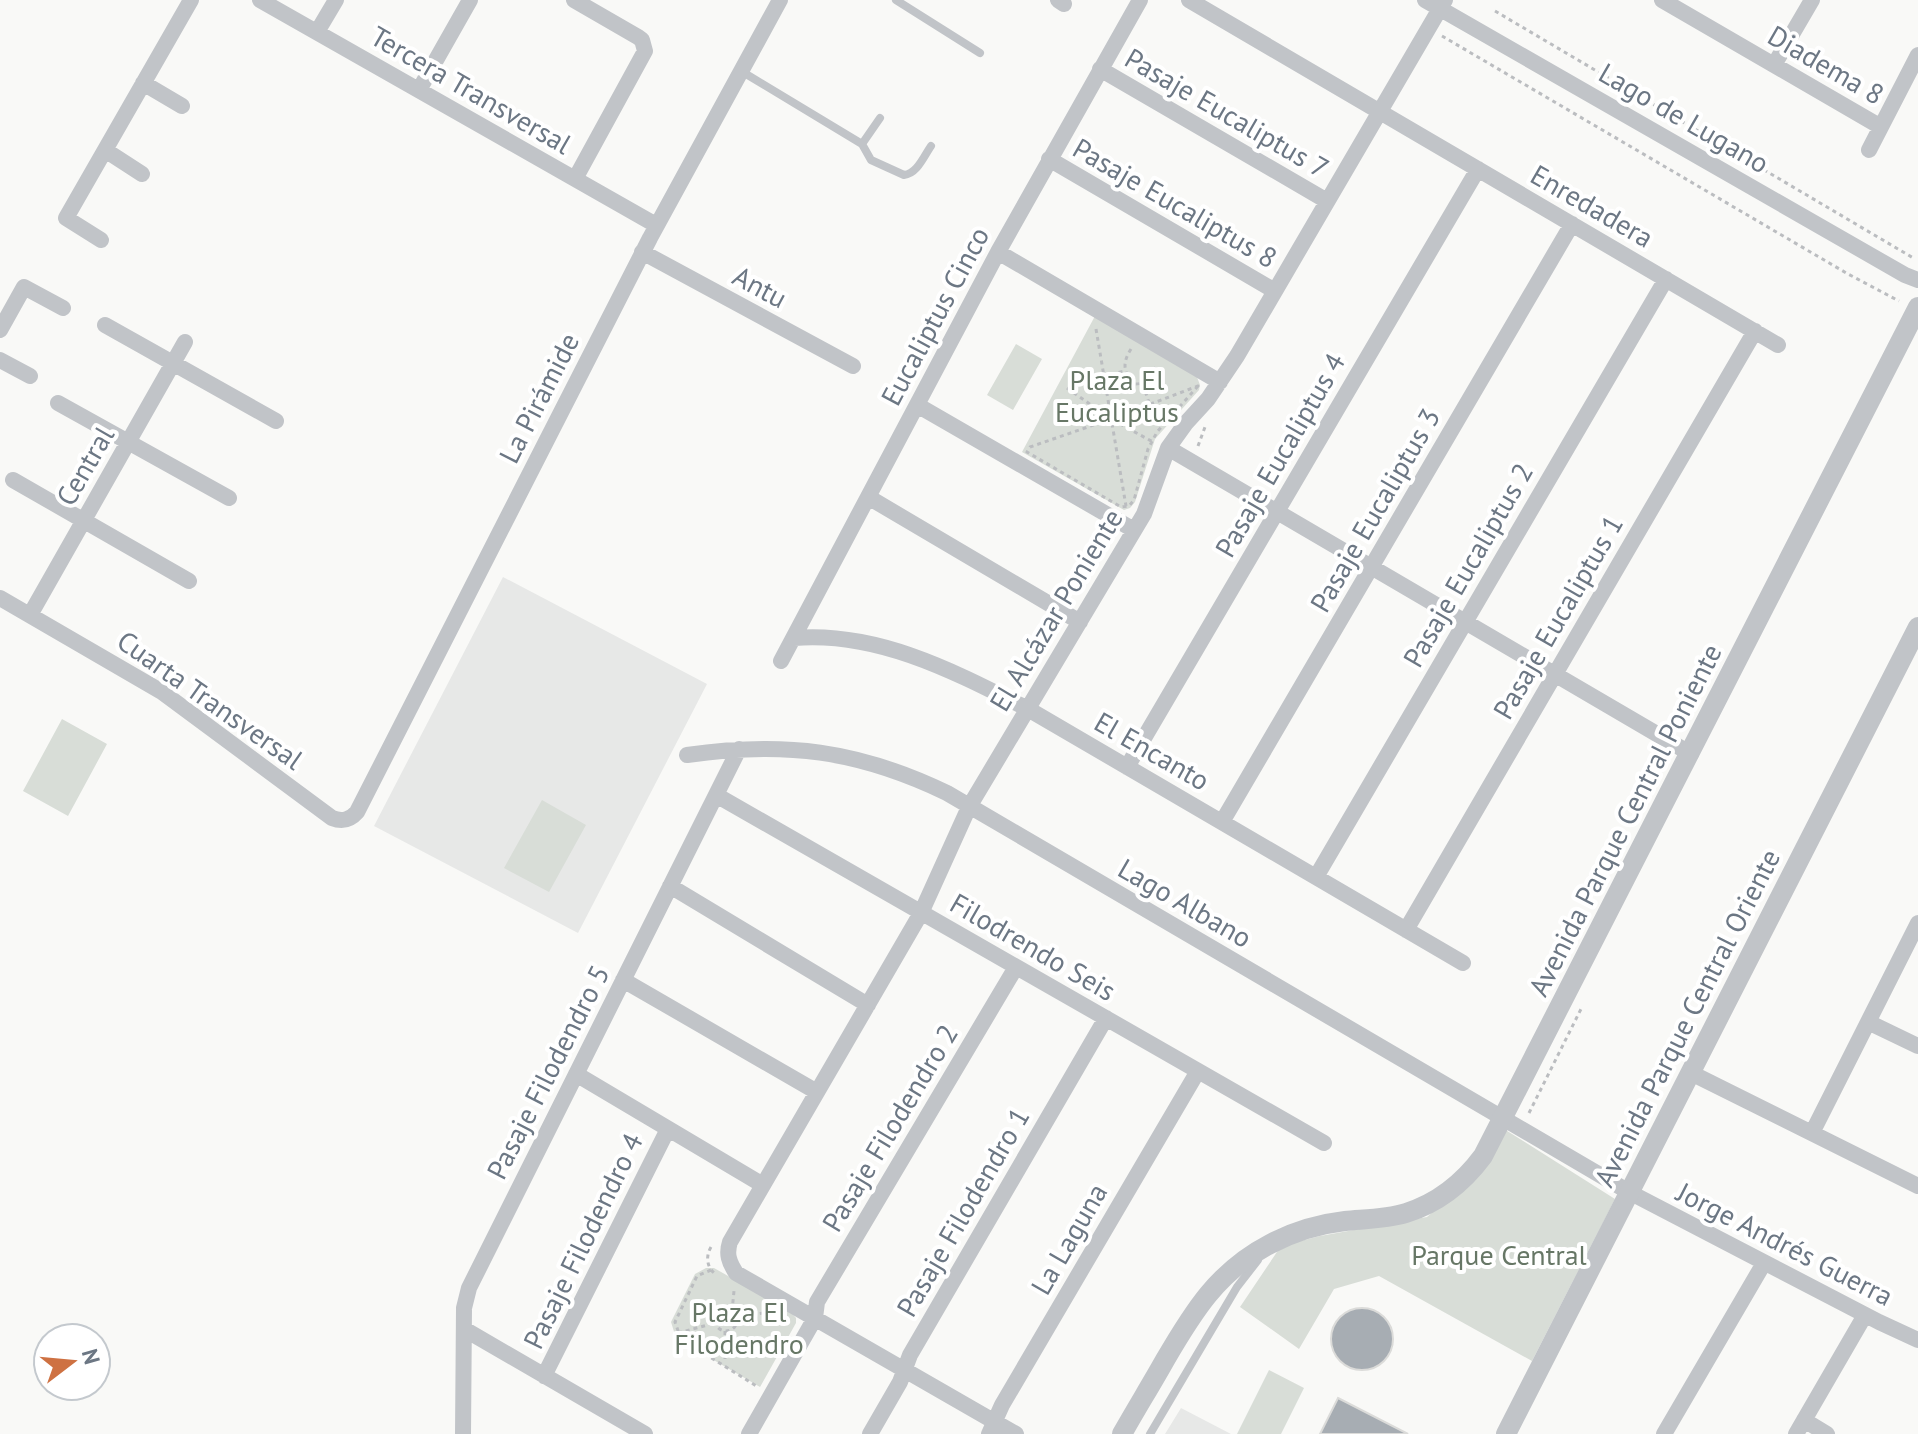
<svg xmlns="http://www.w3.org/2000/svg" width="1918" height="1434" viewBox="0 0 1918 1434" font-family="'PT Sans',sans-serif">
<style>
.built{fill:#e7e8e7}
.green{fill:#d8ddd7}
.building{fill:#a7adb3;stroke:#dbdbd9;stroke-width:2}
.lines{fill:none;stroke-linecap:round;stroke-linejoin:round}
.path{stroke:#bbbdc0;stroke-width:3;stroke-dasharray:4 4;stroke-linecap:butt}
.service{stroke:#c1c4c8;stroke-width:8}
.minor{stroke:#c1c4c8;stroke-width:16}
.tertiary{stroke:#c1c4c8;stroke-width:20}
.labels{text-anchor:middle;stroke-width:8;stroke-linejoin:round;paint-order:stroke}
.street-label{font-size:28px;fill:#6c7784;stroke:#fff}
.park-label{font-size:28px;fill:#677766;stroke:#fff}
</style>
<rect width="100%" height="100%" fill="#f9f9f7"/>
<path class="built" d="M 503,577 L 707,684 L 578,933 L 374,826 Z
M 1181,1408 L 1231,1434 L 1165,1434 Z"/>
<path class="green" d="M 1095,316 L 1197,377 L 1200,385 L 1199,390 L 1155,439 L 1135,502 L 1130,508 L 1124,510 L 1022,452 Z
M 1016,344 L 1042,359 L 1013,410 L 987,395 Z
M 62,719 L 107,744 L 68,816 L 23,791 Z
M 542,800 L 586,825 L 549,892 L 504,868 Z
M 1504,1129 L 1615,1199 L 1532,1361 L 1379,1276 L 1334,1289 L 1299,1349 L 1240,1307 L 1281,1246 L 1320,1236 L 1427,1217 L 1481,1169 Z
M 706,1268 L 714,1268 L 790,1311 L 796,1318 L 796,1323 L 760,1387 L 676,1338 L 671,1322 L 695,1274 Z
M 1269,1370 L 1304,1388 L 1281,1434 L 1237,1434 Z"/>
<path class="building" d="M1331 1339a31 31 0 1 1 62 0a31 31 0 1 1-62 0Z
M 1338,1398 L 1408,1434 L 1320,1434 Z"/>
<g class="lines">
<path class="path" d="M 1495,11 L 1915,259
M 1442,36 L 1848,274 L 1899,301
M 1096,329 L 1126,506
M 1131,349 C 1122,363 1123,373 1135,384 C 1148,384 1151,376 1157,365
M 1103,376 L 1125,371
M 1143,384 L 1149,403
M 1198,386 L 1157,432 L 1148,449 L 1134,500 L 1129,506 L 1121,507 L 1027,452 L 1030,447 L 1111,419 Z
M 1067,388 L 1111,419 L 1153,442
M 1198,446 L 1205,427
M 1529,1113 L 1581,1009
M 711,1247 C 705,1257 707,1269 717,1275
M 711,1270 L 697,1276 L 675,1322 L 681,1339 L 758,1387
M715 1320a11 11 0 1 1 22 0a11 11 0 1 1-22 0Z
M 732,1311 L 734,1291
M 736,1317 L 771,1312
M 725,1331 L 725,1363
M 678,1333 L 715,1323"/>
<path class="service" d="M 896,0 L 980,53
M 741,71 L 862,144 L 871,160 L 904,175 C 917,174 924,156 931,146
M 862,144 L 880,118
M 1150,1434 L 1237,1287 L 1258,1260"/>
<path class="minor" d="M 260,0 L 656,225
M 574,0 L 638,37 L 642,40 L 645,51 L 575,179
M 1058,0 L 1064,4
M 1189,0 L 1778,345
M 1425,0 L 1905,275 L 1918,280
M 1662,0 L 1881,127
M 317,32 L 336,0
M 1774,65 L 1812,0
M 1100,69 L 1327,201
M 143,83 L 182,106
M 419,90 L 470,0
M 105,150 L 142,174
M 1869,150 L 1918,55
M 1049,159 L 1275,291
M 101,240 L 66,218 L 191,0
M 642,252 L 853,366
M 998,252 L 1220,382
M 105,325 L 276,421
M 0,330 L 24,287 L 63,308
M 0,360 L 30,376
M 58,403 L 229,498
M 917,405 L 1134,530
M 1168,448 L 1691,754
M 13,480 L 189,581
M 868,497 L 1080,622
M 0,598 L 162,692 L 332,818 C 342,822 350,820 357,812 L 650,238 L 780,0
M 30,615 L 185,342
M 794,638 C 878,631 955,672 1028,709 L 1463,963
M 781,661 L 998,252 L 1140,0
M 687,755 C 784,741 858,750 947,793 L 1629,1192 L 1879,1322 L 1918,1340
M 1127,767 L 1478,169
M 716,795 L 1324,1143
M 1222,822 L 1572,224
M 1316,877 L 1666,279
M 670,886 L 868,1005
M 1406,930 L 1755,331
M 623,980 L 817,1092
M 1868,1022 L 1918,1046
M 1691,1073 L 1918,1186
M 576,1074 L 763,1185
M 1812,1133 L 1918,923
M 464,1329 L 645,1434
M 544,1376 L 668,1129
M 1804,1420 L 1827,1434
M 463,1434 L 464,1308 L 469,1288 L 739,749
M 749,1434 L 815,1318 L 817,1302 L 1016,967
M 870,1434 L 900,1382 L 910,1355 L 1106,1018
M 989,1434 L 1002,1405 L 1198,1071
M 1016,1434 L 736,1273 C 729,1262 726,1254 730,1242 L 921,913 L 969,807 L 1144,514 L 1168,448 L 1186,423 L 1208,399 L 1237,356 L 1445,0
M 1664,1434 L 1764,1263
M 1796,1434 L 1865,1315"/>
<path class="tertiary" d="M 1122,1434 C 1136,1409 1151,1385 1165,1360 C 1193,1312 1218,1271 1270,1244 C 1293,1232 1319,1224 1345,1221 C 1366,1219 1386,1219 1406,1213 C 1438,1203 1463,1183 1483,1156 L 1918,307
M 1506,1434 L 1918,627"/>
</g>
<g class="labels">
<g class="street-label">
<text transform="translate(1826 65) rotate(30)" y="10">Diadema 8</text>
<text transform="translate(471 90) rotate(30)" y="10">Tercera Transversal</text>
<text transform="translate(1227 113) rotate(30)" y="10">Pasaje Eucaliptus 7</text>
<text transform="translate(1684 118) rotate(30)" y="10">Lago de Lugano</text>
<text transform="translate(1175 203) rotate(30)" y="10">Pasaje Eucaliptus 8</text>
<text transform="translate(1592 206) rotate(30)" y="10">Enredadera</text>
<text transform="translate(760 287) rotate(28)" y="10">Antu</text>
<text transform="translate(935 316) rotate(-62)" y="10">Eucaliptus Cinco</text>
<text transform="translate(539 398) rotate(-63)" y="10">La Pirámide</text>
<text transform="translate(1280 455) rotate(-60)" y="10">Pasaje Eucaliptus 4</text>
<text transform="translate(85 466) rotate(-60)" y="10">Central</text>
<text transform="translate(1375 510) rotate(-60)" y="10">Pasaje Eucaliptus 3</text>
<text transform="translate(1468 565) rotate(-60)" y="10">Pasaje Eucaliptus 2</text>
<text transform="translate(1056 610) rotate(-59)" y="10">El Alcázar Poniente</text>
<text transform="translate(1558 617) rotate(-60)" y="10">Pasaje Eucaliptus 1</text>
<text transform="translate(210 700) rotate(35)" y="10">Cuarta Transversal</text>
<text transform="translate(1152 751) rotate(30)" y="10">El Encanto</text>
<text transform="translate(1625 820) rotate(-63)" y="10">Avenida Parque Central Poniente</text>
<text transform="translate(1185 903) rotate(30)" y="10">Lago Albano</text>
<text transform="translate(1033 947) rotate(30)" y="10">Filodrendo Seis</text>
<text transform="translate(1687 1018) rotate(-63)" y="10">Avenida Parque Central Oriente</text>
<text transform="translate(548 1072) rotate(-63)" y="10">Pasaje Filodendro 5</text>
<text transform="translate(890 1128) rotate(-59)" y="10">Pasaje Filodendro 2</text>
<text transform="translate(963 1212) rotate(-60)" y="10">Pasaje Filodendro 1</text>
<text transform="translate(1069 1239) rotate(-60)" y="10">La Laguna</text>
<text transform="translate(583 1241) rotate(-64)" y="10">Pasaje Filodendro 4</text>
<text transform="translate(1785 1244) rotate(27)" y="10">Jorge Andrés Guerra</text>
</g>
<g class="park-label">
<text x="1117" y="390">Plaza El<tspan x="1117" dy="32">Eucaliptus</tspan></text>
<text x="1499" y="1265">Parque Central</text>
<text x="739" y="1322">Plaza El<tspan x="739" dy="32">Filodendro</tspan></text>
</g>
</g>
<g transform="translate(72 1362) rotate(74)"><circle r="38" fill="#ffffff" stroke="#c4c9ce" stroke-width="2"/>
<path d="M0-6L14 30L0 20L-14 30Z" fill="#ce7142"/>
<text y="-12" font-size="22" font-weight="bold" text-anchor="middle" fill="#6c7784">N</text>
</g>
</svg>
